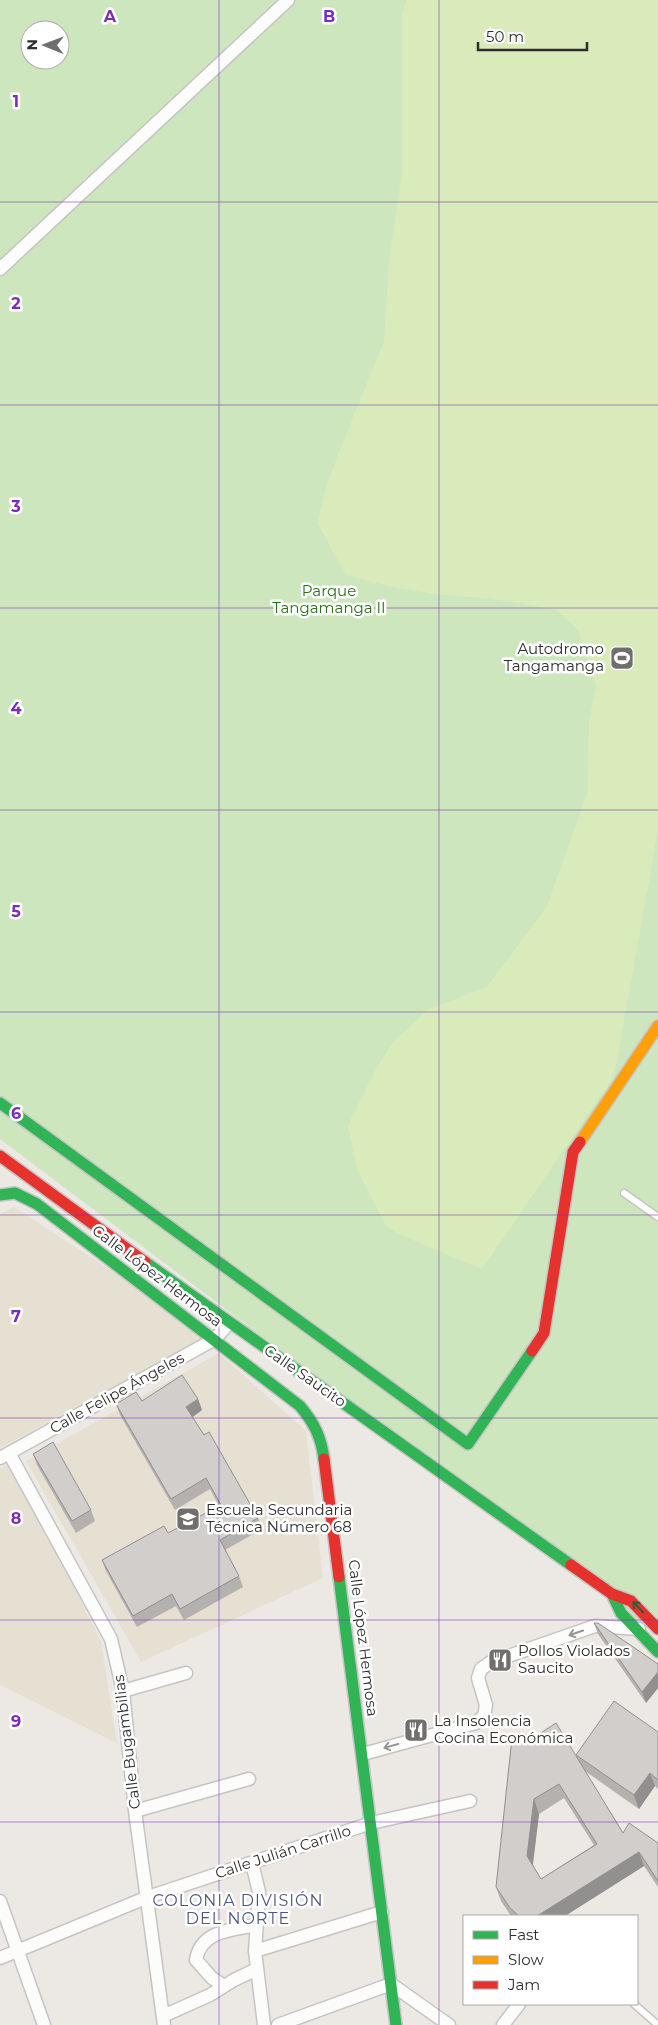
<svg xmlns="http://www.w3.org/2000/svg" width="658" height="2025" viewBox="0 0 658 2025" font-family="Montserrat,sans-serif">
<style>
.education{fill:#e6e0d3}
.green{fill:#cee6be;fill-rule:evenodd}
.pitch{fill:#d9eabb}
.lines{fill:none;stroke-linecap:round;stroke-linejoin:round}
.lane-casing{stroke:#c5c4c5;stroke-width:9}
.street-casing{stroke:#c5c4c5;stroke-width:15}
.fast-casing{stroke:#c5c4c5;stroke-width:14}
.slow-casing{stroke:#c5c4c5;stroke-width:14}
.jam-casing{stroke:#c5c4c5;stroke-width:14}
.lane{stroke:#fcfcfb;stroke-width:6}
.street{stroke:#fcfcfb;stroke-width:12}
.fast{stroke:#30b455;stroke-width:11}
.slow{stroke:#ff9f0a;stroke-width:11}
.jam{stroke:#e5322d;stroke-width:11}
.wall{fill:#b4b1af;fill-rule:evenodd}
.shaded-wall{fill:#92908e}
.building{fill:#d1cecb;stroke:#92908e;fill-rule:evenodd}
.oneway{stroke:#2f5d3c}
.oneway2{stroke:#959594}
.grid{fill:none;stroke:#7b2cbf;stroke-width:1;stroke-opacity:0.55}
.labels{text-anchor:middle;stroke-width:5;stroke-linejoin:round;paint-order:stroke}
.park-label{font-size:15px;fill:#2c6e1b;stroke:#fff}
.poi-label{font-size:15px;fill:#2e2e2e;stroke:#fff;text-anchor:start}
.street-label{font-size:15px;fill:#2e2e2e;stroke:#fff}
.neighbourhood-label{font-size:16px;letter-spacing:1px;fill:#4d5680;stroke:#fff}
.grid-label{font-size:16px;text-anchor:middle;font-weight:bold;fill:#7b2cbf;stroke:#fff;stroke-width:5;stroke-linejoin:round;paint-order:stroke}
</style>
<rect width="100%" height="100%" fill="#ece8e4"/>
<path class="education" d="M 14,1207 L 210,1335 L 0,1448 L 0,1214 Z
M 219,1353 L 306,1431 L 323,1578 L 141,1662 L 26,1461 Z
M 13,1461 L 101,1641 L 117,1743 L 0,1685 L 0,1469 Z"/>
<path class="green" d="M 0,0 L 658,0 L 658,1635 L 0,1139 ZM 30,30 L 60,30 L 60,60 L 30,60 Z"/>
<path class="pitch" d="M 406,0 L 658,0 L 658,831 L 614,1077 L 482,1269 L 396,1233 L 385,1224 L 357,1170 L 348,1125 L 377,1067 L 394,1041 L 429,1009 L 487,987 L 547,906 L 587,794 L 589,722 L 596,686 L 578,630 L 557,610 L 487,598 L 443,595 L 397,588 L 346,575 L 318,524 L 324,493 L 340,450 L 384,341 L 389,261 L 402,173 L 402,14 Z"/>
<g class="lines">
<g class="lane-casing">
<path id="lane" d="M 624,1193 L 658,1217
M 634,2004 L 658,2025"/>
</g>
<g class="street-casing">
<path id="street" d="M 0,269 L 288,0
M 9,1453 L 111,1639 L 123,1691 L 135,1811 L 164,2025
M 0,1458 L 215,1339 L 229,1323
M 123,1691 L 186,1673
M 363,1754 L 476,1723 L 484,1716 L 486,1705 L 478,1678 L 481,1669 L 491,1662 L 595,1626 L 639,1629
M 135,1811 L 249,1779
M 252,1863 L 259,1892 L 255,1951 L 264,2025
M 0,1901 L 44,2025
M 255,1951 L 382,1912
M 0,1958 L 148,1897 L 371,1823 L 470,1801
M 224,1986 L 212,1978 L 196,1960 C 201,1930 232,1930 257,1925
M 163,2016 L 210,1995 L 234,1980 L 257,1969
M 278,2025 L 391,1984 L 449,2025
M 503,2025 L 519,2004"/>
</g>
<g class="fast-casing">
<path id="fast" d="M 0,1103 L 468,1444 L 532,1351
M 0,1195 L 15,1193 L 37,1204 L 300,1406 C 314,1423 321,1436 324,1459
M 145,1262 L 571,1565
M 339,1577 L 396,2025
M 612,1594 L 621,1613 L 658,1652"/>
</g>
<g class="slow-casing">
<path id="slow" d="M 580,1142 L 658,1026"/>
</g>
<g class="jam-casing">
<path id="jam" d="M 0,1156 L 145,1262
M 532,1351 L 544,1333 L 573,1152 L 580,1142
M 324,1459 L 339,1577
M 571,1565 L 612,1594 L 631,1601 L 658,1629"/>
</g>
<use href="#lane" class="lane"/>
<use href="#street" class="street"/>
<use href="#fast" class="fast"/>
<use href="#slow" class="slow"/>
<use href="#jam" class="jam"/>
</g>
<path class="wall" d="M 198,1399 L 202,1410 L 192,1417 L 258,1518 L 262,1529 L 225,1550 L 239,1576 L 243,1587 L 184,1620 L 176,1606 L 137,1627 L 106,1571 L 102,1560 L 168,1533 L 219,1506 L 210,1489 L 175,1510 L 120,1415 L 116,1404 L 142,1401 Z
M 33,1454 L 91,1510 L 95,1521 L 76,1533 L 37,1465 Z
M 594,1623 L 658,1664 L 658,1688 L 646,1703 L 598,1634 Z
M 658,1732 L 658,1789 L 655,1786 L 639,1809 L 585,1771 L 623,1833 L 658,1843 L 658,1887 L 644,1866 L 565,1916 L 511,1916 L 501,1901 L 496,1887 L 530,1740 L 578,1759 L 576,1755 ZM 564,1798 L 594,1845 L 541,1879 L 533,1865 L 539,1814 Z"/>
<path class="shaded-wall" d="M 198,1399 L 202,1410 L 190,1419 L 186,1407 Z
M 658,1672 L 658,1688 L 646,1703 L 642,1692 Z
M 650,1773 L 655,1786 L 639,1809 L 634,1795 Z
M 534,1799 L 539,1814 L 532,1870 L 527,1856 Z
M 639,1852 L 644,1866 L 565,1916 L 537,1916 Z"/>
<path class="building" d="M 182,1375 L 198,1399 L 186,1407 L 204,1435 L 209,1432 L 258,1518 L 220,1540 L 239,1576 L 180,1609 L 172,1594 L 133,1616 L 102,1560 L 164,1526 L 168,1533 L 221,1505 L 206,1478 L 171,1499 L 116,1404 L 136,1392 L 142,1401 Z
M 53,1442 L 91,1510 L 72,1521 L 33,1454 Z
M 594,1623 L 598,1623 L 658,1664 L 658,1672 L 642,1692 Z
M 614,1701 L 658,1732 L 658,1780 L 650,1773 L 634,1795 L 576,1755 Z
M 556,1723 L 623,1833 L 629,1823 L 658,1843 L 658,1881 L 639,1852 L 537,1916 L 519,1916 L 510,1908 L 496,1887 L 512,1738 L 526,1734 L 530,1740 ZM 559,1784 L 597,1844 L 541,1879 L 527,1856 L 534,1799 Z"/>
<defs><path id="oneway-shaft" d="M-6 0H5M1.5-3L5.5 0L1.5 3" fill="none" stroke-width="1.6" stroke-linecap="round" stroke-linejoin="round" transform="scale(1.25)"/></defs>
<use class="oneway" href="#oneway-shaft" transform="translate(638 1607) rotate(-133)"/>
<g class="oneway2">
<use href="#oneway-shaft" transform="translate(576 1633) rotate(161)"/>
<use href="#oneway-shaft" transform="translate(391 1746) rotate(165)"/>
</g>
<path class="grid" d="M 219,0 L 219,2025M 439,0 L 439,2025M 0,202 L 658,202M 0,405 L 658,405M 0,608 L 658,608M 0,810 L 658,810M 0,1012 L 658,1012M 0,1215 L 658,1215M 0,1418 L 658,1418M 0,1620 L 658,1620M 0,1822 L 658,1822"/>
<defs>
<g id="stadium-square" transform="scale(1.25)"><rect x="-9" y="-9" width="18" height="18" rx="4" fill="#706f6e" stroke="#fff"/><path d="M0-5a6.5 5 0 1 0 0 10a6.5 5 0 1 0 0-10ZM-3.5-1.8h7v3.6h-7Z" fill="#fff"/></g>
<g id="school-square" transform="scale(1.25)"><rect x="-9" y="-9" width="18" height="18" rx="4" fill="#706f6e" stroke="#fff"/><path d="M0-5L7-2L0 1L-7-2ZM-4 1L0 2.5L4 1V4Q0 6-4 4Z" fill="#fff"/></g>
<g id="restaurant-square" transform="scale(1.25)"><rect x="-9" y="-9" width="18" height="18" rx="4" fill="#706f6e" stroke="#fff"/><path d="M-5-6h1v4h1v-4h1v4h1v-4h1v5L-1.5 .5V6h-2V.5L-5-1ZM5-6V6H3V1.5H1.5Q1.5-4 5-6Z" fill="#fff"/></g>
</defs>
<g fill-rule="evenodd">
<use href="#stadium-square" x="622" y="658"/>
<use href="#school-square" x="188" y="1519"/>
<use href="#restaurant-square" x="500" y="1660"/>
<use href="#restaurant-square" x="416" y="1730"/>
</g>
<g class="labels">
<g class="park-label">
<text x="329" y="596">Parque<tspan x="329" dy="17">Tangamanga II</tspan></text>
</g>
<g class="poi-label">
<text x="604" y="654" text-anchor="end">Autodromo<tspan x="604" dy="17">Tangamanga</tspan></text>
<text x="206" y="1515">Escuela Secundaria<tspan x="206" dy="17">Técnica Número 68</tspan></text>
<text x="518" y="1656">Pollos Violados<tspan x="518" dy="17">Saucito</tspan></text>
<text x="434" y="1726">La Insolencia<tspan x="434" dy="17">Cocina Económica</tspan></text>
</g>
<g class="street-label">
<text transform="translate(157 1276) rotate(37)" y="5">Calle López Hermosa</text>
<text transform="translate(305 1376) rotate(35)" y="5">Calle Saucito</text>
<text transform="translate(117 1393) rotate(-29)" y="5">Calle Felipe Ángeles</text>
<text transform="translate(363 1638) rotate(83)" y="5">Calle López Hermosa</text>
<text transform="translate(127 1742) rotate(-97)" y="5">Calle Bugambilias</text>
<text transform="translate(283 1852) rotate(-18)" y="5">Calle Julián Carrillo</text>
</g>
<g class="neighbourhood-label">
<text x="238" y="1906">COLONIA DIVISIÓN<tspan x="238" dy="18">DEL NORTE</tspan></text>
</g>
</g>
<g class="grid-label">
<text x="110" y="22">A</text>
<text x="329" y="22">B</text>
<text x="16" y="107">1</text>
<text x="16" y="309">2</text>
<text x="16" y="512">3</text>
<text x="16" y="714">4</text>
<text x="16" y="917">5</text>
<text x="16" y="1119">6</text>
<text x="16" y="1322">7</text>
<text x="16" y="1524">8</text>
<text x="16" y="1727">9</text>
</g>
<rect x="463" y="1915" width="175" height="90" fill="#ffffff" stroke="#ababab"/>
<rect x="473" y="1931" width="25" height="8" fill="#30b455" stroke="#ababab"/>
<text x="508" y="1940" font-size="15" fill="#2e2e2e">Fast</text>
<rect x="473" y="1956" width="25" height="8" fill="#ff9f0a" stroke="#ababab"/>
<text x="508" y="1965" font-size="15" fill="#2e2e2e">Slow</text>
<rect x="473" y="1981" width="25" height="8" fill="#e5322d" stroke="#ababab"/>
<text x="508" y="1990" font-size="15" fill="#2e2e2e">Jam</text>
<g transform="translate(45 45) rotate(271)"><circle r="24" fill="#ffffff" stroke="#ababab"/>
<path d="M0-4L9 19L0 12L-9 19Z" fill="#706f6e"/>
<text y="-8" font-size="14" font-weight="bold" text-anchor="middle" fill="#2e2e2e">N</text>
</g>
<path d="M478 42v8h109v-8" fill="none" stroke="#2e2e2e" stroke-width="2.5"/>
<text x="486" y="42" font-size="15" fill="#2e2e2e" stroke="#ffffff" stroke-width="4" paint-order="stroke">50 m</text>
</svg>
